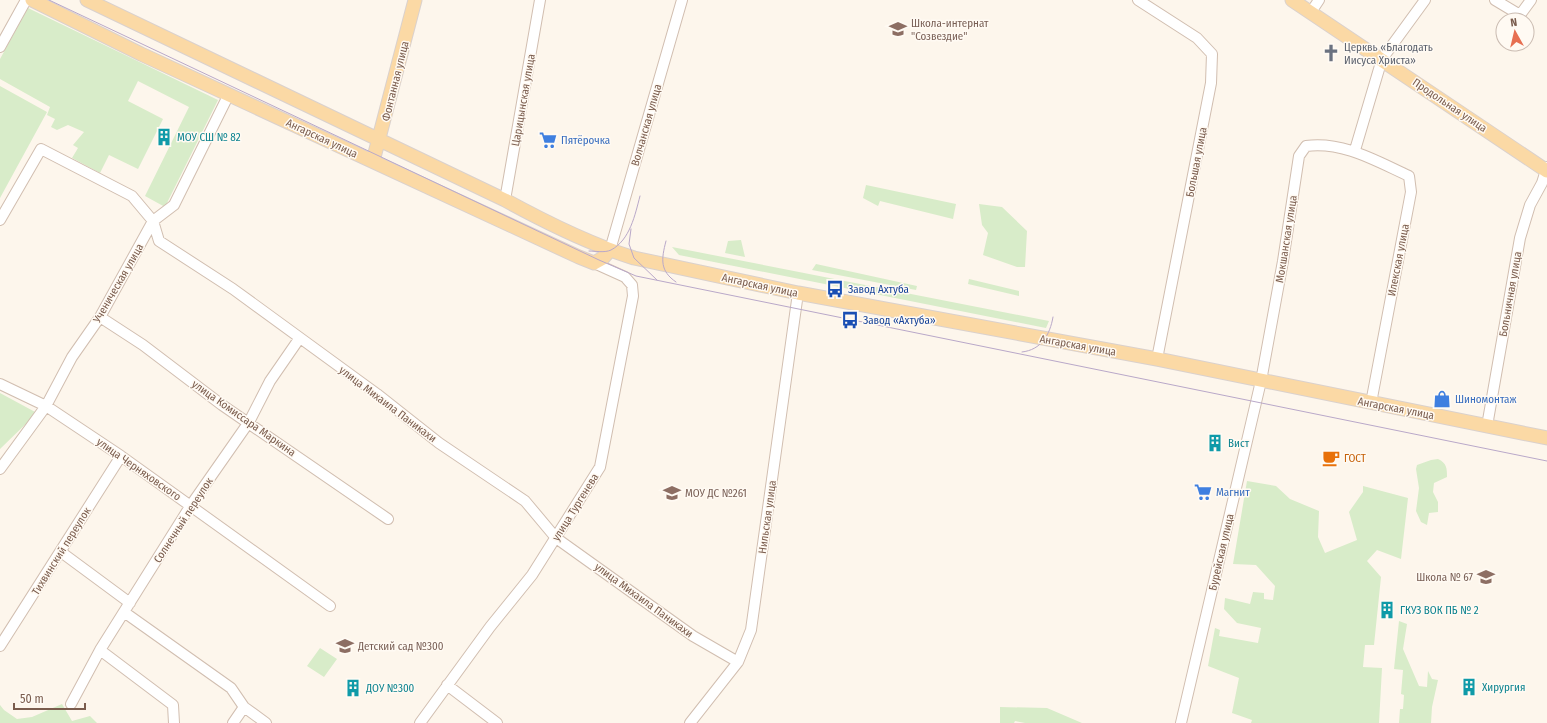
<svg xmlns="http://www.w3.org/2000/svg" width="1547" height="723" viewBox="0 0 1547 723" font-family="'Fira Sans Condensed',sans-serif">
<style>
.green{fill:#d8ecc9}
.lines{fill:none;stroke-linecap:round;stroke-linejoin:round}
.minor-casing{stroke:#d1beb0;stroke-width:12}
.major-casing{stroke:#dad1cd;stroke-width:15}
.minor{stroke:#fff;stroke-width:10}
.major{stroke:#fbd9a5;stroke-width:13}
.tram{stroke:#b9a8c9;stroke-width:1}
.labels{text-anchor:middle;stroke-width:3;stroke-linejoin:round;paint-order:stroke}
.education-label{font-size:11px;fill:#785e54;stroke:#fffaf3;text-anchor:start}
.worship-label{font-size:11px;fill:#5b616d;stroke:#fffaf3;text-anchor:start}
.street-label{font-size:11px;fill:#7a5c4d;stroke:#fffaf3}
.culture-label{font-size:11px;fill:#0d838f;stroke:#fffaf3;text-anchor:start}
.shop-label{font-size:11px;fill:#366cbe;stroke:#fffaf3;text-anchor:start}
.transit-label{font-size:11px;fill:#164399;stroke:#fffaf3;text-anchor:start}
.food-label{font-size:11px;fill:#c56008;stroke:#fffaf3;text-anchor:start}
</style>
<rect width="100%" height="100%" fill="#fdf6ec"/>
<path class="green" d="M 28,8 L 218,100 L 165,207 L 145,196 L 189,107 L 138,81 L 128,101 L 163,119 L 138,169 L 109,155 L 100,173 L 72,158 L 78,148 L 73,145 L 84,132 L 68,125 L 57,130 L 51,127 L 55,119 L 47,115 L 50,107 L 0,79 L 0,59 Z
M 0,86 L 47,112 L 0,198 Z
M 866,185 L 956,204 L 953,219 L 880,201 L 878,206 L 863,198 Z
M 979,204 L 1002,207 L 1027,231 L 1025,267 L 1017,267 L 983,255 L 988,233 L 982,225 Z
M 741,240 L 745,257 L 725,253 L 728,241 Z
M 672,247 L 1049,321 L 1046,328 L 679,255 Z
M 816,264 L 917,286 L 916,290 L 812,270 Z
M 969,279 L 1019,291 L 1019,296 L 968,284 Z
M 0,393 L 37,413 L 0,449 Z
M 1438,459 C 1447,463 1447,469 1447,477 L 1434,483 L 1433,492 L 1438,502 L 1438,512 L 1429,513 L 1427,525 L 1421,522 L 1416,511 L 1419,488 L 1416,469 L 1417,465 L 1431,460 Z
M 1247,481 L 1276,486 L 1290,499 L 1319,511 L 1318,537 L 1325,553 L 1357,540 L 1349,512 L 1363,492 L 1363,486 L 1408,498 L 1401,559 L 1377,550 L 1367,561 L 1381,577 L 1374,645 L 1365,645 L 1363,667 L 1382,668 L 1379,723 L 1251,723 L 1252,720 L 1232,713 L 1239,678 L 1208,666 L 1215,628 L 1220,630 L 1219,636 L 1258,643 L 1261,628 L 1237,623 L 1224,609 L 1225,598 L 1250,604 L 1253,592 L 1264,593 L 1264,599 L 1273,600 L 1275,586 L 1256,565 L 1233,564 Z
M 1399,621 L 1407,624 L 1403,649 L 1419,686 L 1427,687 L 1428,671 L 1432,679 L 1438,680 L 1432,707 L 1431,723 L 1399,723 L 1400,709 L 1403,709 L 1404,695 L 1401,694 L 1403,670 L 1394,669 Z
M 320,648 L 337,659 L 324,677 L 307,666 Z
M 62,704 L 72,721 L 90,716 L 97,723 L 0,723 L 0,705 L 4,710 L 17,719 L 32,717 Z
M 1000,707 L 1047,708 L 1082,723 L 1025,723 L 1015,721 L 1014,723 L 1000,723 Z"/>
<g class="lines">
<g class="minor-casing">
<path id="minor" d="M 1138,0 L 1197,38 L 1212,54 L 1211,83 L 1157,359
M 1495,0 L 1520,15 L 1531,0
M 1311,12 L 1319,0
M 0,47 L 26,0
M 1355,150 L 1382,59 L 1425,0
M 505,200 L 540,0
M 0,220 L 41,149 L 132,196 L 153,221 L 159,241 L 233,289 L 377,394 L 439,443 L 525,501 L 556,538 L 693,636 L 738,662
M 610,250 L 682,0
M 100,317 L 143,345 L 222,405 L 388,519
M 0,384 L 46,406 L 121,456 L 330,606
M 1487,426 L 1520,238 L 1530,205 L 1542,183 L 1547,167
M 0,469 L 46,406 L 72,357 L 100,317 L 153,221 L 174,205 L 229,94
M 61,552 L 130,603
M 124,612 L 231,688 L 244,707 L 266,723
M 0,646 L 121,456
M 100,650 L 173,705 L 174,723
M 447,685 L 497,723
M 71,704 L 100,650 L 191,505 L 249,422 L 270,381 L 299,339
M 233,723 L 244,707
M 420,723 L 490,627 L 532,575 L 600,467 L 633,296 L 632,285 L 625,277 L 594,263
M 690,723 L 738,662 L 751,630 L 798,293
M 1181,723 L 1261,381 L 1283,261 L 1299,156 L 1306,146 C 1343,141 1376,161 1409,176 L 1411,192 L 1371,403"/>
</g>
<g class="major-casing">
<path id="major" d="M 32,0 L 141,54 L 579,257 L 594,263 L 603,258 L 610,250
M 87,0 L 505,200 C 547,223 589,244 634,258 L 798,293 L 1157,359 L 1547,438
M 1292,0 L 1547,171
M 373,161 L 415,0"/>
</g>
<use href="#minor" class="minor"/>
<use href="#major" class="major"/>
<path class="tram" d="M 49,0 L 599,260 L 636,276 L 1547,461
M 631,229 L 629,244 L 634,258 L 657,280
M 666,241 C 661,260 660,271 676,282
M 589,251 C 595,251 605,253 611,250 C 630,240 635,215 640,196
M 1022,352 C 1041,350 1050,335 1053,317"/>
</g>
<defs>
<g id="school-bare" transform="scale(1.38)"><path d="M0-5L7-2L0 1L-7-2ZM-4 1L0 2.5L4 1V4Q0 6-4 4Z" fill="#8d6e63" stroke="#fffaf3" stroke-width="2.5" paint-order="stroke"/></g>
<g id="church-bare" transform="scale(1.38)"><path d="M-1.2-6h2.4v3.5h3.3v2.4h-3.3V6h-2.4V-.1h-3.3v-2.4h3.3Z" fill="#6b7280" stroke="#fffaf3" stroke-width="2.5" paint-order="stroke"/></g>
<g id="building-bare" transform="scale(1.38)"><path d="M-4-6H4V6H1V3H-1V6H-4ZM-2.5-4.3h1.7v1.8h-1.7ZM.8-4.3h1.7v1.8H.8ZM-2.5-1h1.7V.8h-1.7ZM.8-1h1.7V.8H.8Z" fill="#0f9aa8" stroke="#fffaf3" stroke-width="2.5" paint-order="stroke"/></g>
<g id="supermarket-bare" transform="scale(1.38)"><path d="M-6-5.5h2.5l.6 2H6L4.5 2H-2.5L-4.4-4H-6ZM-1.5 3.2a1.3 1.3 0 1 0 .1 0ZM3 3.2a1.3 1.3 0 1 0 .1 0Z" fill="#3f7fe0" stroke="#fffaf3" stroke-width="2.5" paint-order="stroke"/></g>
<g id="bus-bare" transform="scale(1.38)"><path d="M-5-6H5V4H4V6H2V4H-2V6H-4V4H-5ZM-3.5-4V0h7V-4ZM-3.5 1.2v1.5H-2V1.2ZM2 1.2v1.5H3.5V1.2Z" fill="#1a4fb4" stroke="#fffaf3" stroke-width="2.5" paint-order="stroke"/></g>
<g id="shop-bare" transform="scale(1.38)"><path d="M-5-2.5h2.3a2.7 3.5 0 0 1 5.4 0H5L5.5 6h-11ZM-1.5-2.5h3a1.5 2.3 0 0 0-3 0Z" fill="#3f7fe0" stroke="#fffaf3" stroke-width="2.5" paint-order="stroke"/></g>
<g id="cafe-bare" transform="scale(1.38)"><path d="M-5.5-4.5H6V0H3Q3 3.5 0 3.5H-2.5Q-5.5 3.5-5.5 0ZM3-3.2v2h1.7v-2ZM-6 4.5H4V6H-6Z" fill="#e8710a" stroke="#fffaf3" stroke-width="2.5" paint-order="stroke"/></g>
</defs>
<g fill-rule="evenodd">
<use href="#school-bare" x="898" y="29"/>
<use href="#church-bare" x="1331" y="53"/>
<use href="#building-bare" x="164" y="137"/>
<use href="#supermarket-bare" x="548" y="140"/>
<use href="#bus-bare" x="835" y="289"/>
<use href="#bus-bare" x="850" y="320"/>
<use href="#shop-bare" x="1442" y="399"/>
<use href="#building-bare" x="1215" y="443"/>
<use href="#cafe-bare" x="1331" y="458"/>
<use href="#supermarket-bare" x="1203" y="492"/>
<use href="#school-bare" x="672" y="493"/>
<use href="#school-bare" x="1486" y="577"/>
<use href="#building-bare" x="1387" y="610"/>
<use href="#school-bare" x="345" y="646"/>
<use href="#building-bare" x="1469" y="687"/>
<use href="#building-bare" x="353" y="688"/>
</g>
<g class="labels">
<g class="education-label">
<text x="911" y="27">Школа-интернат<tspan x="911" dy="13">"Созвездие"</tspan></text>
<text x="685" y="497">МОУ ДС №261</text>
<text x="1473" y="581" text-anchor="end">Школа № 67</text>
<text x="358" y="650">Детский сад №300</text>
</g>
<g class="worship-label">
<text x="1344" y="51">Церквь «Благодать<tspan x="1344" dy="13">Иисуса Христа»</tspan></text>
</g>
<g class="street-label">
<text transform="translate(395 81) rotate(-76)" y="4">Фонтанная улица</text>
<text transform="translate(523 100) rotate(-80)" y="4">Царицынская улица</text>
<text transform="translate(1450 105) rotate(34)" y="4">Продольная улица</text>
<text transform="translate(646 125) rotate(-74)" y="4">Волчанская улица</text>
<text transform="translate(322 138) rotate(25)" y="4">Ангарская улица</text>
<text transform="translate(1196 162) rotate(-79)" y="4">Большая улица</text>
<text transform="translate(1286 239) rotate(-81)" y="4">Мокшанская улица</text>
<text transform="translate(1398 260) rotate(-79)" y="4">Илекская улица</text>
<text transform="translate(118 283) rotate(-60)" y="4">Ученическая улица</text>
<text transform="translate(760 285) rotate(12)" y="4">Ангарская улица</text>
<text transform="translate(1510 294) rotate(-80)" y="4">Больничная улица</text>
<text transform="translate(1078 345) rotate(10)" y="4">Ангарская улица</text>
<text transform="translate(388 404) rotate(37)" y="4">улица Михаила Паникахи</text>
<text transform="translate(1396 408) rotate(11)" y="4">Ангарская улица</text>
<text transform="translate(244 418) rotate(35)" y="4">улица Комиссара Маркина</text>
<text transform="translate(139 469) rotate(35)" y="4">улица Черняховского</text>
<text transform="translate(575 507) rotate(-58)" y="4">улица Тургенева</text>
<text transform="translate(767 517) rotate(-82)" y="4">Нильская улица</text>
<text transform="translate(183 520) rotate(-57)" y="4">Солнечный переулок</text>
<text transform="translate(61 551) rotate(-58)" y="4">Тихвинский переулок</text>
<text transform="translate(1221 552) rotate(-77)" y="4">Бурейская улица</text>
<text transform="translate(644 600) rotate(36)" y="4">улица Михаила Паникахи</text>
</g>
<g class="culture-label">
<text x="177" y="141">МОУ СШ № 82</text>
<text x="1228" y="447">Вист</text>
<text x="1400" y="614">ГКУЗ ВОК ПБ № 2</text>
<text x="1482" y="691">Хирургия</text>
<text x="366" y="692">ДОУ №300</text>
</g>
<g class="shop-label">
<text x="561" y="144">Пятёрочка</text>
<text x="1455" y="403">Шиномонтаж</text>
<text x="1216" y="496">Магнит</text>
</g>
<g class="transit-label">
<text x="848" y="293">Завод Ахтуба</text>
<text x="863" y="324">Завод «Ахтуба»</text>
</g>
<g class="food-label">
<text x="1344" y="462">ГОСТ</text>
</g>
</g>
<g transform="translate(1515 32) rotate(352)"><circle r="19" fill="#fffaf3" stroke="#cabbb1"/>
<path d="M0-3L7 15L0 10L-7 15Z" fill="#e76f51"/>
<text y="-6" font-size="11" font-weight="bold" text-anchor="middle" fill="#7a5c4d">N</text>
</g>
<path d="M14 703v6h71v-6" fill="none" stroke="#7a5c4d" stroke-width="2"/>
<text x="20" y="703" font-size="12" fill="#7a5c4d" stroke="#fffaf3" stroke-width="3" paint-order="stroke">50 m</text>
</svg>
